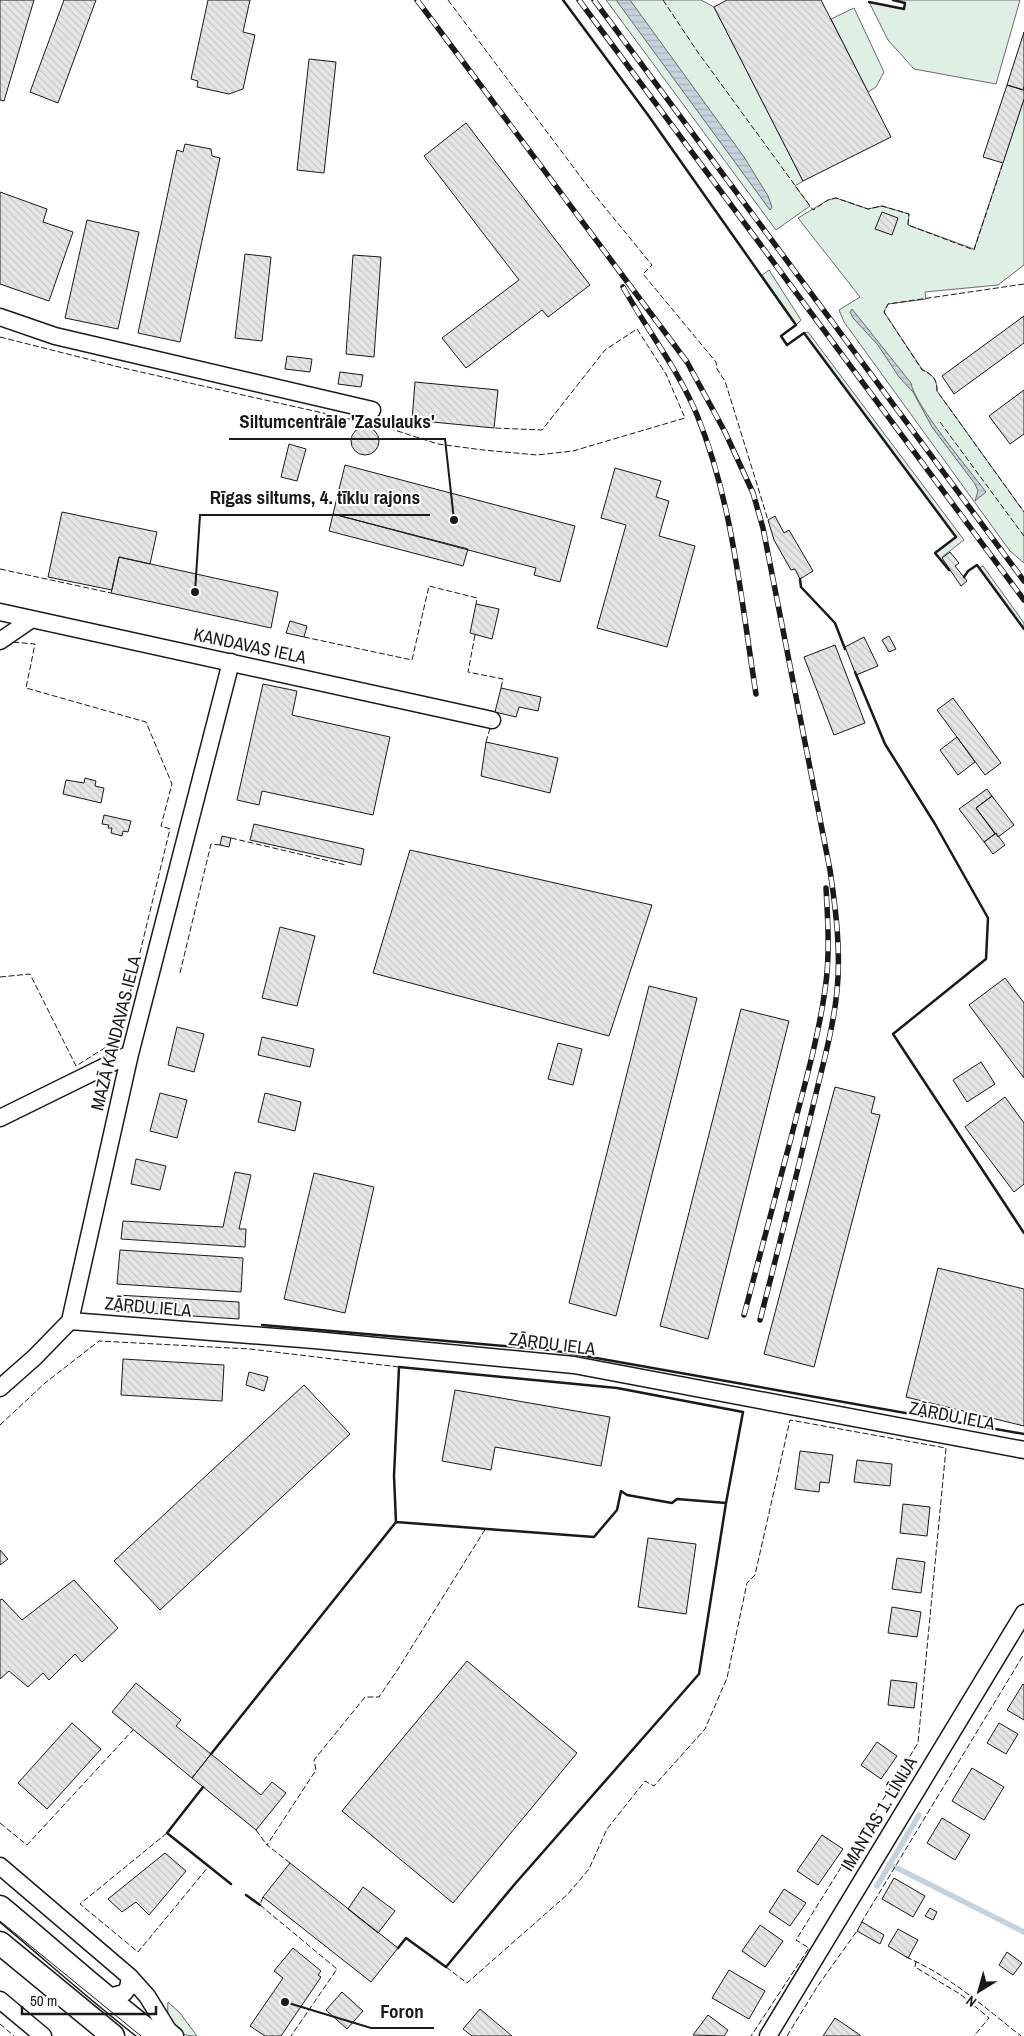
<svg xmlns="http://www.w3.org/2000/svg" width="1024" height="2036" viewBox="0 0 1024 2036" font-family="'Archivo Narrow',sans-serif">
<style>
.green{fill:#e0efe3;stroke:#6a6a6a}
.water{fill:url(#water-rules);stroke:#6a6a6a}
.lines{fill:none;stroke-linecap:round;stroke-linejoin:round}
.stream{stroke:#c6d2dc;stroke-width:5.5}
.building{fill:url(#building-back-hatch);stroke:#1a1a1a}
.street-casing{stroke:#1a1a1a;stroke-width:19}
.secondary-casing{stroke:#1a1a1a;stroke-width:25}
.street{stroke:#fff;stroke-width:16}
.secondary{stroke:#fff;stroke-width:22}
.tram{stroke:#1a1a1a;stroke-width:1}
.rail-casing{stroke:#1a1a1a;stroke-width:5.5}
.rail{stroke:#fff;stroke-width:4;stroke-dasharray:11;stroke-linecap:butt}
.fence{stroke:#1a1a1a;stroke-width:1;stroke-dasharray:6 2.5;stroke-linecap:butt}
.wall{stroke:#1a1a1a;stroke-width:2.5}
.labels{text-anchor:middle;stroke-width:4;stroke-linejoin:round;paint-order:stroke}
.street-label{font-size:18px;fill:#1a1a1a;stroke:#fff}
.leader{fill:none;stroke:#1a1a1a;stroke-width:2}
.callout-dot{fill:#1a1a1a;stroke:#fff;stroke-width:2}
.callout-label{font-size:19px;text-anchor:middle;font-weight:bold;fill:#1a1a1a;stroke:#fff;stroke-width:4;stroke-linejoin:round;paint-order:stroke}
</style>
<defs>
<pattern id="water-rules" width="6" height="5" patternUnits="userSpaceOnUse" patternTransform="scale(1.25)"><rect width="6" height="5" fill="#c6d2dc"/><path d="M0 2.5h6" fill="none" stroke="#aab4bc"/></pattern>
<pattern id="building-back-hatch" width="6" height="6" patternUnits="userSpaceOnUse" patternTransform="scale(1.25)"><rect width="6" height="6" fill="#e6e6e6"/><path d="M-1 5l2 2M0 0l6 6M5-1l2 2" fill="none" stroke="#c5c5c5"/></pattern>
</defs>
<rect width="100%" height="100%" fill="#fff"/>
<path class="green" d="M 606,0 L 701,0 L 714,7 L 803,181 L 795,186 L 810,206 L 776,230 Z
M 893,0 L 1020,0 L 996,84 L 914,69 L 888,40 L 869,2 L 904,9 L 905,3 Z
M 854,8 L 884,72 L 876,87 L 868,92 L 831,19 Z
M 1024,99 L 1024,265 L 998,285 L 925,292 L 926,299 L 888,304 L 884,312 L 922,369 C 933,375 937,379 937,391 L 1024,512 L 1024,563 L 1010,551 L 844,322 L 839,310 L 860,297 L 798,218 L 828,200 L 836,198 L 868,209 L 882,206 L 909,214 L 908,225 L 974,249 Z
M 769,270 L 801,320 L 796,325 L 761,276 Z
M 808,332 L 964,540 L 942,557 L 951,569 L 949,570 L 935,553 L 956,537 L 804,333 Z
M 983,566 L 1024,623 L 1024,629 L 979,568 Z
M 168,2002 L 180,2013 L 197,2036 C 174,2036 166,2025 168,2002 Z"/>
<path class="water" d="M 616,0 L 630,0 L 744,157 L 768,196 L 772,207 L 770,210 Z
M 852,309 L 911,383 C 914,404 970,471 986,492 L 975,501 L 978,491 L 975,484 L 932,427 L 913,392 L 899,377 L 878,345 L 853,318 L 850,312 Z"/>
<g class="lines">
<path class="stream" d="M 889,1864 L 1024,1932
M 877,1886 L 919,1815"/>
</g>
<path class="building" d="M 0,0 L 34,0 L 4,101 L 0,100 Z
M 64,0 L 96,0 L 58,103 L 30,92 Z
M 208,0 L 250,0 L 243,32 L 255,35 L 243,89 L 229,94 L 197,87 L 198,81 L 191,79 Z
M 727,0 L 821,0 L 891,137 L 803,181 L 714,7 Z
M 1024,32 L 1024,86 L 1023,90 L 1007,85 Z
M 309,59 L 336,62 L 324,173 L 297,170 Z
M 1007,85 L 1024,90 L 1024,99 L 1003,163 L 983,157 Z
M 466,123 L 590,285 L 548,317 L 542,310 L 466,368 L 442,338 L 519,280 L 424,156 Z
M 185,144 L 211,149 L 212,156 L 220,158 L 180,342 L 138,333 L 177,150 L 183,152 Z
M 0,192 L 47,209 L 43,222 L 73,232 L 49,301 L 0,284 Z
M 882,212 L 898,218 L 892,235 L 875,229 Z
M 87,220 L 139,232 L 118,329 L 65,318 Z
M 245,254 L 271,257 L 262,341 L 235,338 Z
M 353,255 L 381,257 L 374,357 L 346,354 Z
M 1024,316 L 1024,343 L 954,394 L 942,376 Z
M 287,356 L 312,359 L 310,372 L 285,369 Z
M 340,372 L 363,375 L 361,387 L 338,384 Z
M 415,382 L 498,390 L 494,428 L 412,420 Z
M 1024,390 L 1024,434 L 1010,444 L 989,416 Z
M351 441a14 14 0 1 1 28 0a14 14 0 1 1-28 0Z
M 289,444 L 306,449 L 297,481 L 281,477 Z
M 345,465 L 575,526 L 560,582 L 534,575 L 536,568 L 333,514 Z
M 615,468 L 661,481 L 656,497 L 669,501 L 659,536 L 695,546 L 667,647 L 597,628 L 626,525 L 601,518 Z
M 62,512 L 157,532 L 150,564 L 119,557 L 112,590 L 48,577 Z
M 333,514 L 468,549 L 463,566 L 329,531 Z
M 775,516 L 784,533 L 789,530 L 813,571 L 800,579 L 795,569 L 791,570 L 774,540 L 768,520 Z
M 950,552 L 959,563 L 955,566 L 967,581 L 961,586 L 942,558 Z
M 119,557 L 278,592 L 271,628 L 111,593 Z
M 476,604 L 499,609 L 492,639 L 470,633 Z
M 290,621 L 307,626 L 304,637 L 286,633 Z
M 889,636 L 896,649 L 889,652 L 882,640 Z
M 864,637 L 878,666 L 856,675 L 845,647 Z
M 835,645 L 865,723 L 834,735 L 804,657 Z
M 263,684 L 297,691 L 292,715 L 390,737 L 373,815 L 262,791 L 259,805 L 237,800 Z
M 501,688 L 541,697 L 538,711 L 519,707 L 516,717 L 495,712 Z
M 953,698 L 1001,763 L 985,775 L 937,710 Z
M 957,737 L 975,762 L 958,775 L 940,750 Z
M 486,742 L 558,758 L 550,793 L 481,776 Z
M 85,778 L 96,781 L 95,786 L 104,788 L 101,803 L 63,794 L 66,780 L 84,783 Z
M 987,789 L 992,796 L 976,808 L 995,834 L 984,842 L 959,809 Z
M 992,796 L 1014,825 L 998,837 L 976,808 Z
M 104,815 L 131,821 L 128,832 L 123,831 L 122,836 L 111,833 L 112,828 L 108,828 L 109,825 L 102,824 Z
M 254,824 L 364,849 L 361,865 L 250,840 Z
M 996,833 L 1005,845 L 993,854 L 984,842 Z
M 222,836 L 231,838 L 229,847 L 220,845 Z
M 410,850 L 652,905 L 609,1036 L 373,973 Z
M 280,927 L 315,936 L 297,1006 L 262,998 Z
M 1005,978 L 1024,1003 L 1024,1078 L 969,1005 Z
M 649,986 L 697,998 L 616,1316 L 569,1303 Z
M 741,1009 L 789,1021 L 708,1339 L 660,1326 Z
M 177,1027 L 204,1034 L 194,1072 L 168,1065 Z
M 262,1037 L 314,1049 L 310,1067 L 258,1055 Z
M 558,1043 L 582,1049 L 573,1085 L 548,1079 Z
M 981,1062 L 995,1084 L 967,1102 L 953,1080 Z
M 835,1087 L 875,1097 L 871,1113 L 880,1115 L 814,1367 L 764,1354 Z
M 160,1093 L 187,1100 L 177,1138 L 150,1131 Z
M 265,1093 L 301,1102 L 295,1131 L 258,1122 Z
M 1005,1097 L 1024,1123 L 1024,1184 L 1014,1192 L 965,1127 Z
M 136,1159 L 166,1166 L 160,1190 L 131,1184 Z
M 235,1172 L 251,1175 L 239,1229 L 246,1229 L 245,1247 L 121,1239 L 123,1221 L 223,1227 Z
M 314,1173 L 374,1187 L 345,1313 L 284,1299 Z
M 120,1250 L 243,1258 L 241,1292 L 117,1284 Z
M 938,1268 L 1024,1289 L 1024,1426 L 906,1397 Z
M 117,1295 L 239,1302 L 239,1319 L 115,1311 Z
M 123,1359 L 224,1365 L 222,1401 L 121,1395 Z
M 249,1372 L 268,1377 L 264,1391 L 246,1385 Z
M 304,1385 L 350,1434 L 160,1610 L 114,1561 Z
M 455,1390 L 610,1417 L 601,1466 L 495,1447 L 491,1470 L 442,1461 Z
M 800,1451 L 833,1455 L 829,1483 L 820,1482 L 819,1492 L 795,1489 Z
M 857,1460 L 892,1464 L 890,1486 L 854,1482 Z
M 903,1504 L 930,1507 L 927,1536 L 900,1533 Z
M 648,1538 L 696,1544 L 686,1614 L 638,1607 Z
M 0,1550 L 8,1559 L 0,1565 Z
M 897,1558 L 925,1562 L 921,1593 L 892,1589 Z
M 74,1580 L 118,1628 L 82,1662 L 75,1654 L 49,1680 L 43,1673 L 28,1687 L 9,1671 L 0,1679 L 0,1600 L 2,1599 L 22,1620 Z
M 892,1607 L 921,1612 L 917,1637 L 888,1633 Z
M 467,1661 L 577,1753 L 453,1903 L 342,1811 Z
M 891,1680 L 917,1683 L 914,1708 L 888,1705 Z
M 136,1683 L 181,1720 L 176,1726 L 211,1754 L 192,1778 L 112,1712 Z
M 1023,1684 L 1024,1685 L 1024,1720 L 1007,1710 Z
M 72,1723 L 101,1749 L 47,1809 L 18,1783 Z
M 999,1723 L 1018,1734 L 1006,1754 L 987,1743 Z
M 877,1742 L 897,1756 L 881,1779 L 861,1765 Z
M 211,1754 L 261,1795 L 272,1782 L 286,1793 L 256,1830 L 192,1778 Z
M 972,1768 L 1004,1787 L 984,1820 L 952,1801 Z
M 942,1818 L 970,1835 L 955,1860 L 927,1843 Z
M 822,1835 L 843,1849 L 818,1885 L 797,1871 Z
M 165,1853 L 186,1871 L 149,1915 L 136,1902 L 122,1912 L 108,1899 Z
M 290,1863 L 398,1948 L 371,1982 L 263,1897 Z
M 894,1878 L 925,1896 L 913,1917 L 882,1899 Z
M 363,1887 L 395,1911 L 378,1933 L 348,1909 Z
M 784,1889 L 806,1903 L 790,1926 L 769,1912 Z
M 930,1908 L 937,1912 L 933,1920 L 925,1916 Z
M 862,1922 L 884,1935 L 880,1944 L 857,1931 Z
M 760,1925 L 783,1941 L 765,1967 L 742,1951 Z
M 898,1929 L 918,1940 L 908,1958 L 888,1946 Z
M 293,1948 L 321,1971 L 318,1975 L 321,1977 L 281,2036 L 265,2036 L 250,2026 L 283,1978 L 274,1971 Z
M 1007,1952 L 1022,1963 L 1013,1975 L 999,1965 Z
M 729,1970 L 765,1991 L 749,2019 L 712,1998 Z
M 342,1992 L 363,2011 L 347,2029 L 326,2010 Z
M 480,2009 L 512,2036 L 472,2036 L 463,2029 Z
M 708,2015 L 728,2030 L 724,2036 L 693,2035 Z
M 835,2018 L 860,2035 L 860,2036 L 823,2036 Z"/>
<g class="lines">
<g class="street-casing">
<path id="street" d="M 0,317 L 55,336 L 372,410
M 0,612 L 492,720
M 0,641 L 32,619
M 0,1118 L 130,1054
M 70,1321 L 314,1340 L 574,1365 L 1024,1450
M 0,1388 L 35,1357 L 70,1321 L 130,1054 L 231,662
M 0,1866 L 130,1977 L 147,1996 L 168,2030 L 175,2036
M 105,1998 L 124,1993 L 128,1988 L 130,1977
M 0,2000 L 43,2036
M 768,2036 L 1024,1613"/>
</g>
<g class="secondary-casing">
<path id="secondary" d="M 0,1907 C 52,1950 101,1995 155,2036
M 0,1943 L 113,2036"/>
</g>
<use href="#street" class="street"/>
<use href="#secondary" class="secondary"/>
<path class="tram" d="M 0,1921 L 141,2036"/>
<g class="rail-casing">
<path id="rail" d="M 417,0 L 687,362 L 725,432 L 753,493 L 763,528 L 830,870 C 836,911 841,951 837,991 C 833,1031 821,1071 812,1110 C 795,1181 778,1251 760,1320
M 579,0 L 1024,600
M 594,0 L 1024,581
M 623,287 C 647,330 678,369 697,415 C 733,503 741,600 756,694
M 744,1315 C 760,1256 775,1197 791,1138 C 803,1090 818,1040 825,990 C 830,957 828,922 826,888"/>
</g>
<use href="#rail" class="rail"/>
<path class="fence" d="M 448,0 L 589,188 L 652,265 L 643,274 L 716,362 L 717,369 L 725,381 L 768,520
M 663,0 L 697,51 L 813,210 L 828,200 L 836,198 L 868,209 L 882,206 L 909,214 L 908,225 L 974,250 L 1003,163
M 1024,284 L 888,304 L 884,312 L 922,370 C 933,375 937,379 937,391 L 1024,512
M 0,337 L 123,368 L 385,427 L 438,444 L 483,450 L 537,455 L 573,451 L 685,418 L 666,374 L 637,329 L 605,350 L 542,430 L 494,428
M 940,422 L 1024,536
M 0,569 L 111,593
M 475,635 L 468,672 L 503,679 L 501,688
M 304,637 L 412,660 L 429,586 L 477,598 L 476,604
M 486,742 L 491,725
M 231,838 L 346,865
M 180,973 L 211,844 L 220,845
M 0,977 L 30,974 L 76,1066 L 119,1039 L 170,829 L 161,826 L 172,784 L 146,722 L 26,688 L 35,644 L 11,642
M 0,1425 L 45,1383 L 99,1341 L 250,1349 L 399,1367
M 0,1823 L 27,1845 L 133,1730
M 256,1830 L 267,1845
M 167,1833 L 80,1904 L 138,1952 L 209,1866
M 290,1863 L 267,1845 L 316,1770 L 314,1760 L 365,1697 L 379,1697 L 398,1669 L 486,1528
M 263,1897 L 260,1905 L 337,1969 L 291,2036
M 861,1923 L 1024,1654
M 906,1957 C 950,1976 984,2007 1021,2036
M 916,1961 L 915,1967 L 960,1994 L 989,2018 L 974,2036
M 446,1967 L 467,1983 L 568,1894 L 589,1869 L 607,1829 L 645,1781 L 654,1786 L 705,1729 L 727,1678 L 747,1583 L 755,1575 L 790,1420 L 946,1448 L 918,1743 L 796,1940 L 809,1948 L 751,2036
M 0,2024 L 14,2036
M 787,2036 L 817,1987 L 857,1931"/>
<path class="wall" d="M 563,0 L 648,115 L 796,325 L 781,336 L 787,345 L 804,333 L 956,537 L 935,553 L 949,570
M 869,2 L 904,9 L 905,3 L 893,0
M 964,577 L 968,571 L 977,565 L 1024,629
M 800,579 L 801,587 L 835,623 L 845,649
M 855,672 L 885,744 L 935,824 L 988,918 L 986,959 L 893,1034 L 1024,1233
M 262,1325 L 551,1350 L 1024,1434
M 211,1754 L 396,1522 L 394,1476 L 399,1367 L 617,1388 L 743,1412 L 726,1503 L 677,1499 L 672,1503 L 627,1495 L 621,1491 L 617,1510 L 594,1537 L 396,1522
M 203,1787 L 167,1833 L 231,1884
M 246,1895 L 260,1905
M 398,1948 L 406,1938 L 446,1967 L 514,1885 L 699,1674 L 726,1503"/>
</g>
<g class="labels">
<g class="street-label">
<text transform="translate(250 646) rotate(12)" y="6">KANDAVAS IELA</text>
<text transform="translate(116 1033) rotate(-76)" y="6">MAZĀ KANDAVAS IELA</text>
<text transform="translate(148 1307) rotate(5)" y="6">ZĀRDU IELA</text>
<text transform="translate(552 1344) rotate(7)" y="6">ZĀRDU IELA</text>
<text transform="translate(952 1416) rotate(11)" y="6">ZĀRDU IELA</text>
<text transform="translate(879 1814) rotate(-59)" y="6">IMANTAS 1. LĪNIJA</text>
</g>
</g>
<path class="leader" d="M454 520L445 439H229M195 592L200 515H430M285 2002L371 2028H434"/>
<g class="callout-dot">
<circle cx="454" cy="520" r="5"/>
<circle cx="195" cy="592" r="5"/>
<circle cx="285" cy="2002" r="5"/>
</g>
<g class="callout-label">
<text x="337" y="428">Siltumcentrāle 'Zasulauks'</text>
<text x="315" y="504">Rīgas siltums, 4. tīklu rajons</text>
<text x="402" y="2018">Foron</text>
</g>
<g transform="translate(979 1991) rotate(217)" stroke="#ffffff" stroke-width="4" paint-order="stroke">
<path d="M0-4L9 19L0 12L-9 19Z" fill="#1a1a1a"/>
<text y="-8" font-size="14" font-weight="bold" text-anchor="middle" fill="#1a1a1a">N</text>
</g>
<path d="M22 2006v8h134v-8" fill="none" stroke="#1a1a1a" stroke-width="2.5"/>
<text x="30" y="2006" font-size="15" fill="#1a1a1a" stroke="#ffffff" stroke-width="4" paint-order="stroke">50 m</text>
</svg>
